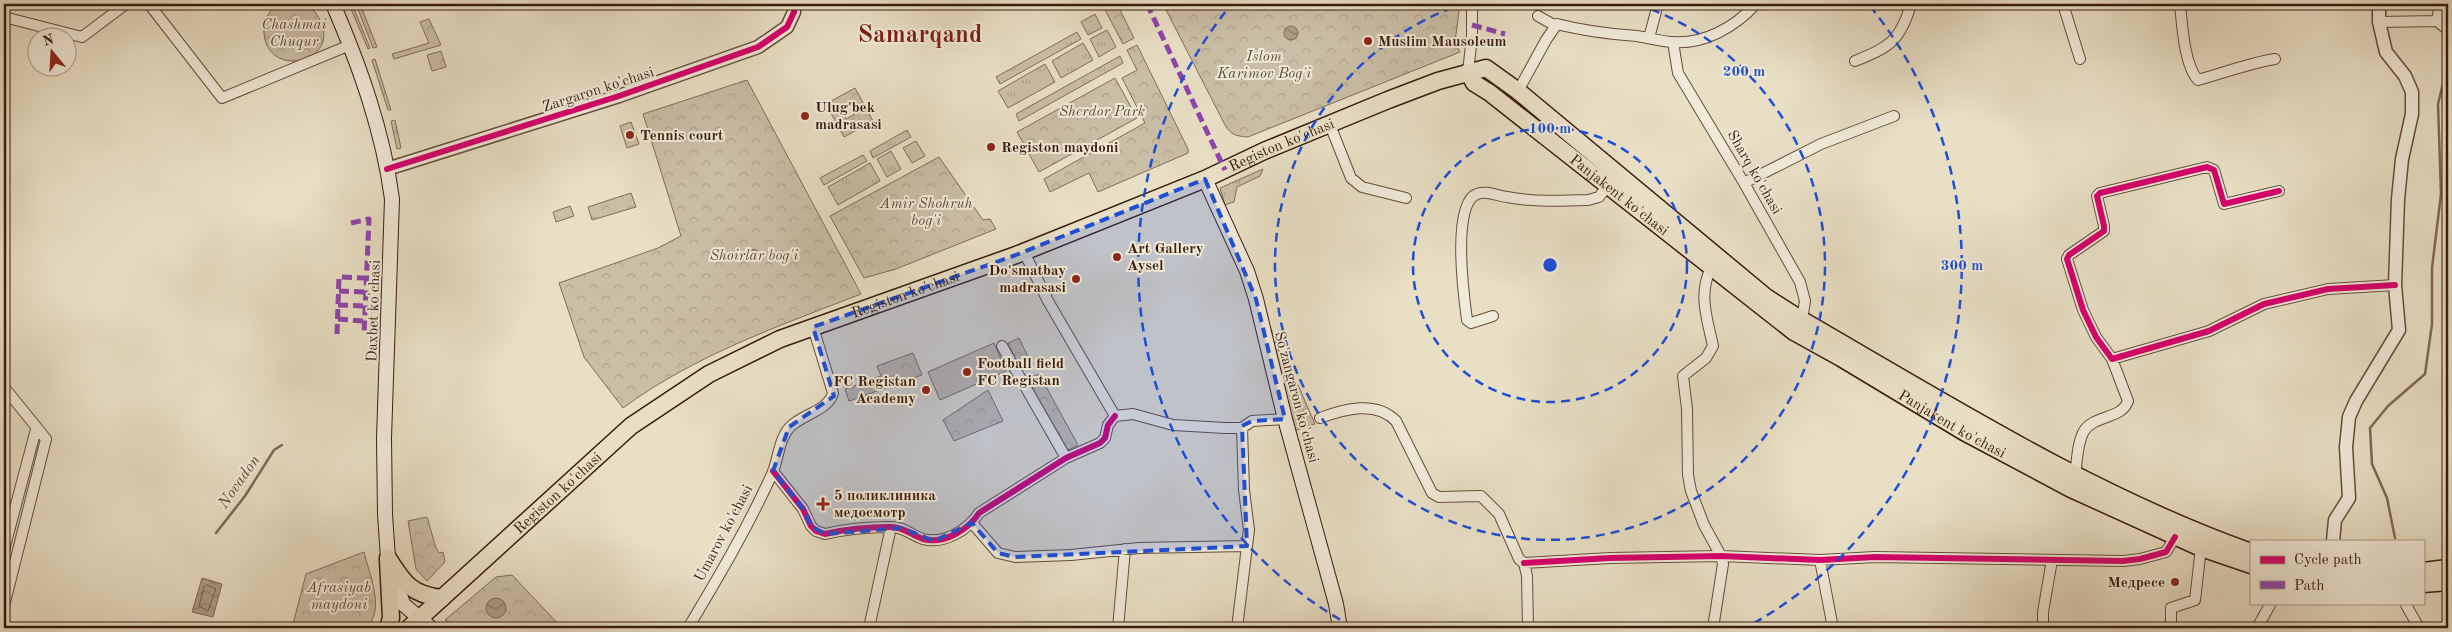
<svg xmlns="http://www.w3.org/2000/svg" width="2452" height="632" viewBox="0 0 2452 632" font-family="'Old Standard TT',serif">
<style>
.grass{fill:url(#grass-tufts);stroke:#826c5a}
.forest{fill:url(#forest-crowns);stroke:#826c5a;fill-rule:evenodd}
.pitch{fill:#cabea6;stroke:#826c5a}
.water{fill:url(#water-waves);stroke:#7e6856}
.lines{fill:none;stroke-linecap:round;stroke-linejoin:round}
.shore{stroke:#725c4a;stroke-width:1}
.stream{stroke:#7e6856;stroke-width:2.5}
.minor-casing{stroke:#654c3b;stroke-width:12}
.tertiary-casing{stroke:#654c3b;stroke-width:15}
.secondary-casing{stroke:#391b0d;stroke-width:16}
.primary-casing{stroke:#391b0d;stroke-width:19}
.minor{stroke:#f0ead9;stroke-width:10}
.tertiary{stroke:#f0ead9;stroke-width:12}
.secondary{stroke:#f0ead9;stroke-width:14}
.primary{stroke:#e8dfc5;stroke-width:16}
.quiet{stroke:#8e44ad;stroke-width:5;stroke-dasharray:10 5;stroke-linecap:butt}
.cycleway-casing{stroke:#f0ead9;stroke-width:9}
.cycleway{stroke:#d6006c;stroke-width:6}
.marked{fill:#1d4ed8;fill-opacity:0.2;stroke:#1d4ed8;stroke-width:4;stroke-dasharray:10 6;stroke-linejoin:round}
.ring{fill:none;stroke:#1d4ed8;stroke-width:2.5;stroke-dasharray:9 6}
.poi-dot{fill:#8f2418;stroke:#f0ead9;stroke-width:2}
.labels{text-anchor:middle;stroke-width:4;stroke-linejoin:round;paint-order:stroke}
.park-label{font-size:15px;font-style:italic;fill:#644c3b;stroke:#f0ead9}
.poi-label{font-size:15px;font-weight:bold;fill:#391b0d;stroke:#f0ead9;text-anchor:start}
.street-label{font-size:15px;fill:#391b0d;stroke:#f0ead9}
.water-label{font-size:16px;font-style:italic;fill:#614837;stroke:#f0ead9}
.town-label{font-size:25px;font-weight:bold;fill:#7a1f14;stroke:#f0ead9}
.centre{fill:#1d4ed8;stroke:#f0ead9;stroke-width:2.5}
.ring-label{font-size:15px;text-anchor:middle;font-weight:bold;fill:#1d4ed8;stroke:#f0ead9;stroke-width:4;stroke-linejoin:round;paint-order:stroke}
</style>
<defs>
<pattern id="grass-tufts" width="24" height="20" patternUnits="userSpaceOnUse" patternTransform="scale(1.25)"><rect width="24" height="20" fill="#cabea6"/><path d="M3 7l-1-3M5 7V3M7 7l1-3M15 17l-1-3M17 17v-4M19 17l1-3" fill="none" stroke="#aea38e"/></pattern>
<pattern id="forest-crowns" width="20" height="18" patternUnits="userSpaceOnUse" patternTransform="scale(1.25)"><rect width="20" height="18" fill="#cabea6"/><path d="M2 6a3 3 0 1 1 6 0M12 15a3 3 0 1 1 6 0" fill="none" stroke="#aea38e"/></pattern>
<pattern id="water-waves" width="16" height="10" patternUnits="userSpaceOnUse" patternTransform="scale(1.25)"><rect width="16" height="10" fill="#ac9c86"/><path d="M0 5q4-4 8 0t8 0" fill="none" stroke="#8d7e6c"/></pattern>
</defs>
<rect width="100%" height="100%" fill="#e8dfc5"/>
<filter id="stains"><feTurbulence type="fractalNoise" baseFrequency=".004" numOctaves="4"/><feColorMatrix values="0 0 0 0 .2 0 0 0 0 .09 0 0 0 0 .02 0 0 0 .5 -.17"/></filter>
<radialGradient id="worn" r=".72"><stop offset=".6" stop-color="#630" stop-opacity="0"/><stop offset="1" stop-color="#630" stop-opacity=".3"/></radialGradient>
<path class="grass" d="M 349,4 L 352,4 L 370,48 L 368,49 Z
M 356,4 L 360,4 L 377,47 L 373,48 Z
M 1095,14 L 1102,28 L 1088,35 L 1081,22 Z
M 1107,30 L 1116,47 L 1099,57 L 1090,39 Z
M 1077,32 L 1081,39 L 1000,84 L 996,77 Z
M 1083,43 L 1093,60 L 1061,78 L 1052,61 Z
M 1120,56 L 1123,63 L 1019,121 L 1016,114 Z
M 375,59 L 391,110 L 388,110 L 372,60 Z
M 1045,64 L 1055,82 L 1008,108 L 998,91 Z
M 395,120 L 401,148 L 397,149 L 391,121 Z
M 907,130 L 911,137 L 873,158 L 870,151 Z
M 916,141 L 925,156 L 912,163 L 903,148 Z
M 891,151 L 901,169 L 887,177 L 877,159 Z
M 863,155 L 867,161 L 824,185 L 820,178 Z
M 870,163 L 880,181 L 838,205 L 828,187 Z
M 1263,169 L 1260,176 L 1237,187 L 1234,202 L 1225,205 L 1220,188 Z"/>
<path class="forest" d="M 278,4 L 308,4 C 360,57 268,86 264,33 C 262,21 269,11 278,4 Z
M 1102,4 L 1117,4 L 1134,38 L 1123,44 Z
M 1163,4 L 1460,4 L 1455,42 L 1460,52 L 1248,137 C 1236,136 1231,135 1225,125 Z
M 429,19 L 441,45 L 394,59 L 392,54 L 429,43 L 420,22 Z
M 1137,45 L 1188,149 L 1188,153 L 1098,192 L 1089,173 L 1050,192 L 1044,179 L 1145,123 L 1122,78 L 1137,70 L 1127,50 Z
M 441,51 L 446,67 L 432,71 L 427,55 Z
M 1115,78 L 1137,118 L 1039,172 L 1017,132 Z
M 747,80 L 861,294 C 779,326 695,355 623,408 L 584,357 L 559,283 L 658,248 L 681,236 L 643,114 Z
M 855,88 L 873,121 L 844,137 L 826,104 ZM 850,104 L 855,114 L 846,119 L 841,109 Z
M 939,157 L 983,220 L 990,219 L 996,229 L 896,269 L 864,278 L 830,216 Z
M 631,193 L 636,207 L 592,220 L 588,207 Z
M 570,206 L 574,216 L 556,222 L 553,212 Z
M 1271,329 L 1292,386 L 1298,385 L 1315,424 L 1293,431 L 1264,331 Z
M 1019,338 L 1030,361 L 1019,366 L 1008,343 Z
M 913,353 L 922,375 L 849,401 L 845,389 L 881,376 L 877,366 Z
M 1039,374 L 1078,445 L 1068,450 L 1027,379 Z
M 988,390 L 1003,421 L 954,441 L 943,420 Z
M 427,517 L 436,548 L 439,553 L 443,552 L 445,562 L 427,581 L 416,569 L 408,521 Z
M 364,552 C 369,574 386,610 366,628 L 292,628 L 306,574 Z
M 512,575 L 562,628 L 461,628 L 445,620 L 496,577 Z"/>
<path class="pitch" d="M 631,122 L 639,144 L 627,148 L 620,126 Z
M 994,343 L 1006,371 L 940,400 L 928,372 Z"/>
<path class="water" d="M1284 33a7 7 0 1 1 14 0a7 7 0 1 1-14 0Z
M748.5 255a5.5 5.5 0 1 1 11 0a5.5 5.5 0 1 1-11 0Z
M 202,578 L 222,584 L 213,617 L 192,612 Z
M486 608a10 10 0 1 1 20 0a10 10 0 1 1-20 0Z"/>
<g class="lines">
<path class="shore" d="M 207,585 L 216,589 L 208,611 L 199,606 L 204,587 Z"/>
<path class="stream" d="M 216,533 L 245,496 L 274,450 L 282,445
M 2395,538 L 2387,498 L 2372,464 L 2370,428 L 2388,406 L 2425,374 L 2432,324 L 2432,268 L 2441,194 L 2438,104 L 2447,67"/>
<g class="minor-casing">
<path id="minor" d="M 149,4 L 222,98 L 350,45
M 2063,4 L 2080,59
M 2180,4 C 2182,23 2184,65 2198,80 C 2224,73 2249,63 2275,59
M 1538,16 L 1554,25
M 4,17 L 82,37 L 126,4
M 2437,21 L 2440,4
M 2379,22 L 2437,21 L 2448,30
M 1649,38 L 1658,4
M 1673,42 L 1678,73 L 1744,183 L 1800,282 L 1805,301 L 1802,320
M 1855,61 C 1889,47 1900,42 1911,4
M 1468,72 L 1472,36 L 1472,4
M 1518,91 L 1546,40 L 1557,24 C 1584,31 1609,34 1637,36 C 1649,38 1660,41 1671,42 C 1704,45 1735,27 1756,4
M 1330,125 L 1351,178 L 1362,187 L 1406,198
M 1744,183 L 1821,144 L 1894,116
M 2279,191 L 2224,204 L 2214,170 L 2207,167 L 2100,193 L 2097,196 L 2104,226 L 2104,231 L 2069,255 L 2067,259 L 2083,310 L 2096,337 L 2112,359 L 2209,331 L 2264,304 L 2328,289 L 2395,285
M 1024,252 L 1048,301 L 1115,416 L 1133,414 L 1173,425 L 1225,428 L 1242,428 L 1252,421 L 1285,419
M 1711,268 C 1698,294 1707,318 1713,346 L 1706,358 L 1683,376 L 1687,409 L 1688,475 L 1691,491 L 1704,525 L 1721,556 L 1723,564 L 1713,628
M 1493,316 L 1471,323 L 1467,320 C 1464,298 1451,203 1477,194 C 1485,190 1498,196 1507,197 C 1533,202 1562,201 1588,200 L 1599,197 L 1608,185
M 1002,346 L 1066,458
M 4,387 L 46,439 L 4,606
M 1320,418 C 1344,409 1376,400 1396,421 L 1432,493 L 1439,497 L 1481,496 L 1499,514 L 1519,559 L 1524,563
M 773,471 L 803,509 L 811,526 L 816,531 L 825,534 C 846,529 869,527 891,527 C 904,527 911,535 923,539 C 944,545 969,529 979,513 L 1066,458 L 1100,443 L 1105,438 L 1108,425 L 1115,416
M 2075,476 C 2077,463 2077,443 2084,431 C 2094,415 2122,419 2128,401 L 2112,359
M 972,523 L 998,553 L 1015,557 L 1071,555 L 1139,548 L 1247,546
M 4,550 L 36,429
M 1820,560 L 1832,623 L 1829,628
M 1524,563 L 1610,558 L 1721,556 L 1820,560 L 1875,557 L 2123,561 L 2140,559 L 2166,552 L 2175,537
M 1524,563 L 1527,576 L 1528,628
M 2405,603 L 2419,628
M 688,628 C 718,578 748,527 772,474 C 778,461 778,446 785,434 C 794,415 828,413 833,393 L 813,327
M 869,628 L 891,527
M 1118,628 L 1125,549
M 1237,628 L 1249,530 L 1244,490 L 1242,428
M 2043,628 L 2043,612 L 2052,560
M 2171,628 L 2171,608 L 2195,600 L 2201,548
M 2257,628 L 2271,603"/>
</g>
<g class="tertiary-casing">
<path id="tertiary" d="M 387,169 L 619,96 L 758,47 L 787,27 L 794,12 L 794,4
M 2333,541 L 2335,520 L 2349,498 L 2346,447 L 2349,417 L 2356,401 L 2399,330 L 2395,285 L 2398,199 L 2402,159 L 2412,114 L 2412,92 L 2405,76 L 2386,52 L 2379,22 L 2379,4"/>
</g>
<g class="secondary-casing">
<path id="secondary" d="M 333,4 C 360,67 383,131 392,199 L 384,438 L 385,514 L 388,558 L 403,604 L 431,628
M 1205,179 L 1247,271 L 1256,299 L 1285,419 L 1336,604 L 1340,628"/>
</g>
<g class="primary-casing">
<g id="primary">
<path id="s1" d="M 1468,72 L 1474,83 L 1490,93 L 1794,332 L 1841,358 L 1964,432 L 2071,489 L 2201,548 L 2251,565"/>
<path d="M 388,558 C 403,582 411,595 442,598"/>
<path d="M 2423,571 L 2448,568"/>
<path d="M 2423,584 L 2448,582"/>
<path d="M 388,628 L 391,618 L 388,560"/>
<path id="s2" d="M 409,628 L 631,426 L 709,374 L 780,339 L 1016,255 L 1205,179 L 1264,151 L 1388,100 L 1438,81 L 1486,68 L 1518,91 L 1766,297 L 1802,320 C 1948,404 2091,495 2251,552"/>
</g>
</g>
<use href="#minor" class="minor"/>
<use href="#tertiary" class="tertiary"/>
<use href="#secondary" class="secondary"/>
<use href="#primary" class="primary"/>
<path class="quiet" d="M 1147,4 L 1225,170
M 1472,25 L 1505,34
M 351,223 L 369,219 L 364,335
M 339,291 L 365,292
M 338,305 L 365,306
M 338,319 L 364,321
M 337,334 L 339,277 L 365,278"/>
<g class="cycleway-casing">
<path id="cycleway" d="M 387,169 L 619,96 L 758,47 L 787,27 L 794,12 L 794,4
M 2279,191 L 2224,204 L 2214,170 L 2207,167 L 2100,193 L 2097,196 L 2104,226 L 2104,231 L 2069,255 L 2067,259 L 2083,310 L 2096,337 L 2112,359 L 2209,331 L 2264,304 L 2328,289 L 2395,285
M 773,471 L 803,509 L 811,526 L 816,531 L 825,534 C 846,529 869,527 891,527 C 904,527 911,535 923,539 C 944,545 969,529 979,513 L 1066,458 L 1100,443 L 1105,438 L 1108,425 L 1115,416
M 1524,563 L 1610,558 L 1721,556 L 1820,560 L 1875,557 L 2123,561 L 2140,559 L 2166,552 L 2175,537"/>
</g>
<use href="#cycleway" class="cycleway"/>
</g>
<path class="marked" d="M 1205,179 L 1256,299 L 1285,419 L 1252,421 L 1242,426 L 1247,546 L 1015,557 L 998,553 L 972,523 L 934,541 L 902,528 L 825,534 L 811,526 L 803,509 L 773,471 L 789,427 L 834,396 L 813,327 L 1016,255 Z"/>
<g class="ring">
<circle cx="1550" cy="265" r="137"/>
<path d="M1637 4A275 275 0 1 1 1463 4"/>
<path d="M1353 627A412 412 0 0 1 1230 6M1870 6A412 412 0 0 1 1747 627"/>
</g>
<g class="poi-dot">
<circle cx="1368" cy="41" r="5"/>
<circle cx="805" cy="116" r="5"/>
<circle cx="630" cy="135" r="5"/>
<circle cx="991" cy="147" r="5"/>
<circle cx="1117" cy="257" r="5"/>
<circle cx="1076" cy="279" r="5"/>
<circle cx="967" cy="372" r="5"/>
<circle cx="926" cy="390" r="5"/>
<path d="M820.5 496.5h5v5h5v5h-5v5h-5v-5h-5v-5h5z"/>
<circle cx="2175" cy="582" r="5"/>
</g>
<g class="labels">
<g class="park-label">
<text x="294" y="29">Chashmai<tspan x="294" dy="17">Chuqur</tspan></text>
<text x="1264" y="61">Islom<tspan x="1264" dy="17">Karimov Bog'i</tspan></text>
<text x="1102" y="116">Sherdor Park</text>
<text x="926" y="208">Amir Shohruh<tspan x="926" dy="17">bog'i</tspan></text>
<text x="754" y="260">Shoirlar bog'i</text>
<text x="339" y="592">Afrasiyab<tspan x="339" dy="17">maydoni</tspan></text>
</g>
<g class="poi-label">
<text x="1378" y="46">Muslim Mausoleum</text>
<text x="815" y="112">Ulug'bek<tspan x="815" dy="17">mаdrаsasi</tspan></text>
<text x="640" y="140">Tennis court</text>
<text x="1001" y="152">Registon maydoni</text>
<text x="1127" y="253">Art Gallery<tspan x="1127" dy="17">Aysel</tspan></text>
<text x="1066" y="275" text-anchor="end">Do'smatbay<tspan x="1066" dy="17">madrasasi</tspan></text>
<text x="977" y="368">Football field<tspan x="977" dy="17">FC Registan</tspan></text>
<text x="916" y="386" text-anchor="end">FC Registan<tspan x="916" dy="17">Academy</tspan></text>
<text x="834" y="500">5 поликлиника<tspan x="834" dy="17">медосмотр</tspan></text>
<text x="2165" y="587" text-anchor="end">Медресе</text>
</g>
<g class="street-label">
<text transform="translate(598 89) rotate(-18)" y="5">Zargaron ko'chasi</text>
<text dy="5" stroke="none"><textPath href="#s2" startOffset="1011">Registon ko'chasi</textPath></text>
<text transform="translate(1755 172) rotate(60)" y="5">Sharq ko'chasi</text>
<text dy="5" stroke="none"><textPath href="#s1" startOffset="196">Panjakent ko'chasi</textPath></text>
<text dy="5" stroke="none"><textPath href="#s2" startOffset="606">Registon ko'chasi</textPath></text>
<text transform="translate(373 311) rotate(-88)" y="5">Daxbet ko'chasi</text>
<text transform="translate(1297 397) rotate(75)" y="5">So'zangaron ko'chasi</text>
<text dy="5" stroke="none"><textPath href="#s1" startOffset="601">Panjakent ko'chasi</textPath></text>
<text dy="5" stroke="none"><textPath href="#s2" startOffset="201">Registon ko'chasi</textPath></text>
<text transform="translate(723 533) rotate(-62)" y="5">Umarov ko'chasi</text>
</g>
<g class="water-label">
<text transform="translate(238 481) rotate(-55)" y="6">Novadon</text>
</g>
<g class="town-label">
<text x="920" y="42">Samarqand</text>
</g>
</g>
<circle cx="1550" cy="265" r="8" class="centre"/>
<g class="ring-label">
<text x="1744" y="76">200 m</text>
<text x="1550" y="133">100 m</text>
<text x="1962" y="270">300 m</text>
</g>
<rect width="2452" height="632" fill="none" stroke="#e8dfc5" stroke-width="20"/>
<rect x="5" y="5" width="2442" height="622" fill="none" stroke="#391b0d" stroke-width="2.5"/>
<rect x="10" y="10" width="2432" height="612" fill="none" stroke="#391b0d"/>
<rect x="2250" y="540" width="175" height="65" fill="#f0ead9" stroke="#a79787"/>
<rect x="2260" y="556" width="25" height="8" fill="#d6006c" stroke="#a79787"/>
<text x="2294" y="564" font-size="15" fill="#391b0d">Cycle path</text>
<rect x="2260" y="581" width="25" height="8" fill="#8e44ad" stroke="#a79787"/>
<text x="2294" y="590" font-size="15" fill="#391b0d">Path</text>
<g transform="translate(52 52) rotate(342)"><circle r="24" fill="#f0ead9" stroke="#a79787"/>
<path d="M0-4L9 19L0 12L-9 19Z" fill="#8f2418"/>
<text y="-8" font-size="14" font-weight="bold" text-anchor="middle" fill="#391b0d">N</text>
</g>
<rect width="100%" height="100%" filter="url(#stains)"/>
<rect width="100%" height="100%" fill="url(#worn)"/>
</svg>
